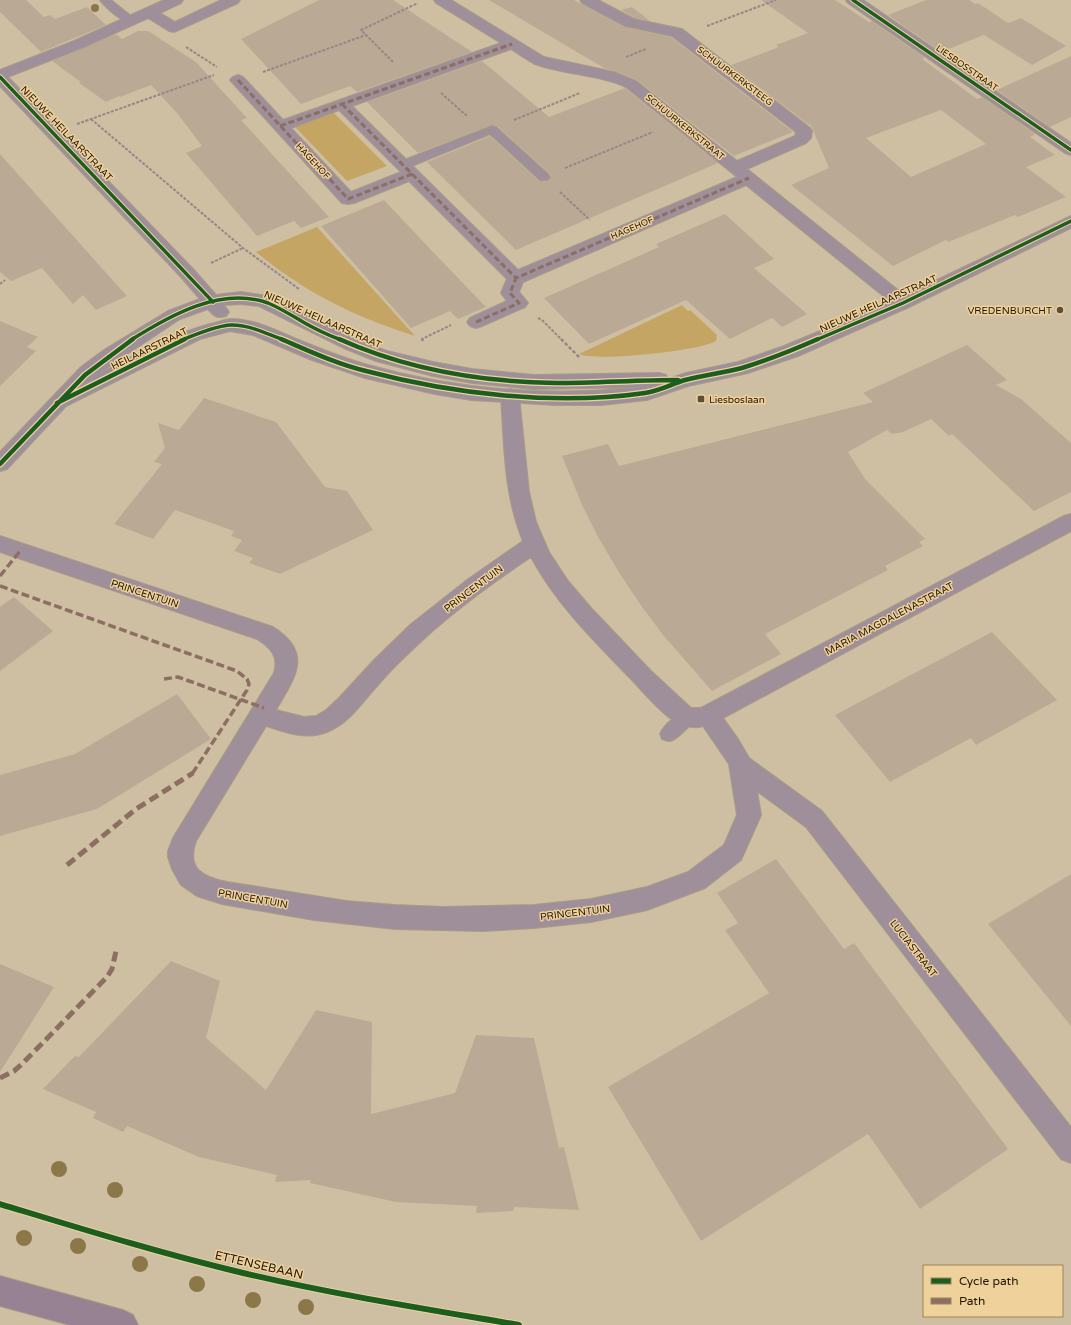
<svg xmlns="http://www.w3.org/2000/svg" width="1071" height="1325" viewBox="0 0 1071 1325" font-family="'Varela Round',sans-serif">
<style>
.green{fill:#c5a564}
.building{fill:#baaa95;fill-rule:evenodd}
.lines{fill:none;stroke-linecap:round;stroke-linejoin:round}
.service-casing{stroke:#a99c85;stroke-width:2}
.minor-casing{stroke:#a99c85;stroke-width:2}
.tertiary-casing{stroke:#a99c85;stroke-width:2}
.secondary-casing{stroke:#a99c85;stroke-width:2}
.path-far1{stroke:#948788;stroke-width:2;stroke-dasharray:3 1.5;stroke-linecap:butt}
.path{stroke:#948788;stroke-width:2.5;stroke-dasharray:3.5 2;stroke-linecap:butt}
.service{fill:#9f8f9a;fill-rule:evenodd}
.minor{fill:#9f8f9a;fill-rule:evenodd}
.tertiary{fill:#9f8f9a;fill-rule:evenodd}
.secondary{fill:#968293;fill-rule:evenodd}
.quiet-far2{stroke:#8d6e63;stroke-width:3;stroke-dasharray:6 3;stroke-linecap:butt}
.quiet-far1{stroke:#8d6e63;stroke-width:3.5;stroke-dasharray:8 3.5;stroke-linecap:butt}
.quiet{stroke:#8d6e63;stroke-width:5;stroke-dasharray:10 5;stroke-linecap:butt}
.cycleway-far2-casing{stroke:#efd19b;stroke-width:5.5}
.cycleway-far1-casing{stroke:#efd19b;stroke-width:7}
.cycleway-casing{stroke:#efd19b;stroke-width:8}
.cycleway-far2{stroke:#1b5e20;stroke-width:3.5}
.cycleway-far1{stroke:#1b5e20;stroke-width:4.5}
.cycleway{stroke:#1b5e20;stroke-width:6}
.tree{fill:#8c7749}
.poi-dot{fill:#5d503a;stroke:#efd19b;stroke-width:1.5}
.labels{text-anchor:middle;stroke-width:3;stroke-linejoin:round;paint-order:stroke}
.far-street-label{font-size:9px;fill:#201502;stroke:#efd19b}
.street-label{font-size:10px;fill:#201502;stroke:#efd19b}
.poi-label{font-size:10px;fill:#201502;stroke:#efd19b;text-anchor:end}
.near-street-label{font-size:12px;fill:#201502;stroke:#efd19b}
</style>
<rect width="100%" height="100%" fill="#cfbfa2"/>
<path class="green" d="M 333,112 L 387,166 L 347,181 L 295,127 Z
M 317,227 L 415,336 C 353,316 306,293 256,252 Z
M 682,305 L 688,311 L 690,310 L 717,335 L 716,341 C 701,351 594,362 579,354 Z"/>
<path class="building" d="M 0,0 L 26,0 L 44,17 L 50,15 L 55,19 L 87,7 L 106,25 L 41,52 L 0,12 Z
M 319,0 L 393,0 L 472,52 L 357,92 L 350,86 L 301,104 L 241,39 Z
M 489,0 L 574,0 L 624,27 L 671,37 L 793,132 L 734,156 L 637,80 L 615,71 L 604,68 Z
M 761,0 L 835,0 L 869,22 L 872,21 L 925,58 L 922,59 L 977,99 L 982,97 L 1035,134 L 1030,137 L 1055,155 L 1026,167 L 1066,197 L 1018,217 L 1015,215 L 948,242 L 946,240 L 893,266 L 791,185 L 829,168 L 813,130 L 810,124 L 809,125 L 731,65 L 779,47 L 776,45 L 808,33 ZM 941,110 L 986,144 L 911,177 L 866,138 Z
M 926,0 L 969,0 L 975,4 L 978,3 L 1008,23 L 1021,18 L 1066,46 L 1032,65 L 984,35 L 941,52 L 888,15 Z
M 632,7 L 650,21 L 635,18 L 621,10 Z
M 138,31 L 148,31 L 196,62 L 247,118 L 241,120 L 329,217 L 301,228 L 294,221 L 257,236 L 186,153 L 202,146 L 177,113 L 151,85 L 120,97 L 119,96 L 106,102 L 79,83 L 81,82 L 52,61 L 116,34 L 122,39 Z
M 1071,56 L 1071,117 L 1050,127 L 997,90 Z
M 482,61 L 549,117 L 625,88 L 718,163 L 516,250 L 427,162 L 490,136 L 539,181 L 549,181 L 551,176 L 549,173 L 497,126 L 492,125 L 418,153 L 367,102 Z
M 0,154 L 108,275 L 127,296 L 96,310 L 83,295 L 73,304 L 42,268 L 11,281 L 0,272 Z
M 384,200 L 433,252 L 486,307 L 458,319 L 450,311 L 411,328 L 321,226 Z
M 725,214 L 774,259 L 754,268 L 807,314 L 782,327 L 772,318 L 730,339 L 686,300 L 589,344 L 544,298 L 659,247 L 656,244 Z
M 0,321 L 38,337 L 27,347 L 36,351 L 0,386 Z
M 967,345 L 1007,380 L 996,385 L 1021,399 L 1071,443 L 1071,492 L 1034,511 L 952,434 L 949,436 L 931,419 L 903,432 L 892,434 L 887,430 L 848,452 L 865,479 L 925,539 L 919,542 L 923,546 L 885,566 L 888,570 L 765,634 L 781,654 L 712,691 L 664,636 L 642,607 L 618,571 L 597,535 L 583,507 L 562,456 L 608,444 L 619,466 L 873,402 L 863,393 Z
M 204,398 L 276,422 L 325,487 L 347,491 L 373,530 L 280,574 L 249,563 L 253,558 L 234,551 L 242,540 L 231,536 L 234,531 L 175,510 L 153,539 L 114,524 L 162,464 L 154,462 L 165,448 L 158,423 L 179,430 Z
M 14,597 L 53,631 L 0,671 L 0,607 Z
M 992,632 L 1057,700 L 976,745 L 971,738 L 890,782 L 835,715 Z
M 177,694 L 211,739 L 97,809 L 0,836 L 0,775 L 75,754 Z
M 776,859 L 844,949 L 854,943 L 1008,1149 L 920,1209 L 868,1134 L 701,1241 L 608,1087 L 769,993 L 725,930 L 738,923 L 717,893 Z
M 1071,874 L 1071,1026 L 988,924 Z
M 171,961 L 220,981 L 206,1038 L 266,1090 L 316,1010 L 372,1022 L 371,1114 L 455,1093 L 476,1035 L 534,1038 L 559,1148 L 564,1147 L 579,1210 L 514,1207 L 513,1211 L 476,1213 L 477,1206 L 396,1202 L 310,1183 L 311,1180 L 275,1182 L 277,1175 L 199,1157 L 127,1126 L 123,1132 L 93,1118 L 96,1112 L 43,1089 L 75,1056 L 79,1057 Z
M 0,964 L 54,987 L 0,1072 Z"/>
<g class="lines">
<g class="service-casing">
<path id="service" d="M 100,0 L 111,0 L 136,20 L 135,22 C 124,25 106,8 100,0 Z
M 492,126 L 496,127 L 548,174 L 550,177 L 548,180 L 540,180 L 490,134 L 407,168 L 399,168 L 397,165 L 399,162 Z
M 688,710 L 694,712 L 696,717 C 693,723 676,741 669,741 C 667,741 663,739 662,739 L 660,734 C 664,724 678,714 688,710 Z"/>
</g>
<g class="minor-casing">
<path id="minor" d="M 164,0 L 183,0 L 181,3 L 160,13 L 175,22 L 221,0 L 240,0 L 238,3 L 174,32 L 169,31 L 148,18 L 84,47 L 0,80 L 0,70 L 74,41 Z
M 434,0 L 451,0 L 544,57 L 614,72 L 636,81 L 737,161 L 795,136 L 796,132 L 672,36 L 625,26 L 582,3 L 580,0 L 598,0 L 634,19 L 682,29 L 810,128 L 812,131 L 811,138 L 806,143 L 747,169 L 909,299 L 912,303 L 909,307 L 903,309 L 897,307 L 746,185 L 523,282 L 519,292 L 528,303 L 525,307 L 482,326 L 476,328 L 470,326 L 467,322 L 470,318 L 507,301 L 501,293 L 507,279 L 409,181 L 354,203 L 348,204 L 342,203 L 230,80 L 233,77 L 238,75 L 243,77 L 283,120 L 501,43 L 436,3 ZM 511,49 C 519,54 527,60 535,64 C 565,75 597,74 626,87 L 737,177 L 518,270 L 352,106 ZM 339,110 L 401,172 L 351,192 L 291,128 Z
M 846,0 L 863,0 L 1071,143 L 1071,155 L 1065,153 L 848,3 Z
M 510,389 L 517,391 L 519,396 L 529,492 L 536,522 L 549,552 L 568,581 L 592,609 L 651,671 L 691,708 L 701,708 L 1064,516 L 1071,514 L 1071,531 L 723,718 L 738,739 L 749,758 L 822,811 L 1071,1127 L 1071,1163 L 1061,1159 L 806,827 L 757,791 L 761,815 L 741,860 L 705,888 L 647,910 L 591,922 L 534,928 L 483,931 L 395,929 L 314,920 L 222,904 L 197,896 L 181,885 L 172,869 L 168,857 L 168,851 L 173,838 L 274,673 C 279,656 271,648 257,639 L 0,552 L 0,536 L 273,627 C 314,653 295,677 276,710 L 304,717 L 316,716 L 326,710 L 339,698 L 374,660 L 410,625 L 467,580 L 523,541 C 504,496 504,444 501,396 L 503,391 ZM 531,557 C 556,604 596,643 633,681 C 645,694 659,711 674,721 C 683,726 694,729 703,726 L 729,764 L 737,815 L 724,845 L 688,872 L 647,887 L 591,899 L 534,905 L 443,907 L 395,905 L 346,901 L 227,882 C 203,877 186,869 196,841 L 266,726 C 287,733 306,740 327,732 C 350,723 362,702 378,685 C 388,673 400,661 412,650 C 448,615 489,585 531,557 Z"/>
</g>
<g class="tertiary-casing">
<path id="tertiary" d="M 0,72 L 5,74 L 193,269 L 216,295 L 241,292 L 268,296 L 358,341 L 387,351 L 433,362 L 472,369 L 534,375 L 659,373 L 666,375 L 668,379 L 686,373 L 738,362 L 784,346 L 897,299 L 1071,216 L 1071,228 L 909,307 L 798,356 L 748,373 L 688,386 L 647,400 L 601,405 L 556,405 L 471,400 L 435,394 L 365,378 L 312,360 L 253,335 L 230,331 L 200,339 L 66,406 L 7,469 L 0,471 L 0,452 L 81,367 L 104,350 L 168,311 L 200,299 L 181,277 L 0,86 ZM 241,304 L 259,306 L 346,349 L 376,361 L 433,376 L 472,383 L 534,389 L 641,387 C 551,397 456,390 368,365 C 343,358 318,348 294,338 C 274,329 253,319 231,319 C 224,319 217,323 210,324 C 170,335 134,356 97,375 L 118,360 L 180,319 L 208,309 C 214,316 217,319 226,316 L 229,312 L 224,305 Z"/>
</g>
<g class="secondary-casing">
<path id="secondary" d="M 0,1276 L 123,1310 L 133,1315 L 138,1325 L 70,1325 L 0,1306 Z"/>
</g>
<path class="path-far1" d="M 707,26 L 776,0
M 186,47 L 217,67
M 626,57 L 646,49
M 393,62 L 361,30 L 418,3
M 263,72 L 366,35
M 441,93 L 467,116
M 91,119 L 243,248 L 299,289
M 514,120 L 580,93
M 77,124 L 214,75
M 565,168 L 653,132
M 560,192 L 590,220
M 211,263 L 243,248
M 0,284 L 5,280
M 538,318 L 542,320 L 562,340
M 423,340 L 422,339 L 451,325"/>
<path class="path" d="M 422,339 L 423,341
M 561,339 L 579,357"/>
<use href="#service" class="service"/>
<use href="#minor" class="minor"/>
<use href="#tertiary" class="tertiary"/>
<use href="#secondary" class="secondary"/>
<path class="quiet-far2" d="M 238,80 L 348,199 L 412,174
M 342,104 L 516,278 L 749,178
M 280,126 L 512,44
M 476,322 L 519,303 L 510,293 L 516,278"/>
<path class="quiet-far1" d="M 0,576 L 20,551
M 0,586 L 237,671 L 247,679 L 249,684 L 247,690 L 192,774
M 164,679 L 178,677 L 264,708"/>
<path class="quiet" d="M 67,865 L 136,809 L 193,773
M 0,1078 L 14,1071 L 22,1064 L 107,977 L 112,969 L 116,951"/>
<g class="cycleway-far2-casing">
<path id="cycleway-far2" d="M 853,0 L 1071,150
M 0,77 L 213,302
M 131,340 C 169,316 221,286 268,303 C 280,308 291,315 303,322 C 315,329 328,335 341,340
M 182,340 C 194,335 217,326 230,325 C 248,324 267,334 284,340
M 816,340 L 903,303 L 1071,221"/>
</g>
<g class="cycleway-far1-casing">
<path id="cycleway-far1" d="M 281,339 C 309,351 337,364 366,371 C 453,394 555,406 645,393 C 659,391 672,384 685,380 C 704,375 723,373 742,368 C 768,360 793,350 818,339
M 339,339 C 406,369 483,382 556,383 C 597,383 637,380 678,380
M 57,403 L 185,339
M 0,464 L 85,375 L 133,339"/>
</g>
<g class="cycleway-casing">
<path id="cycleway" d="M 0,1204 C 79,1228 159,1253 239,1272 C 331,1294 426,1309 519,1325"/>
</g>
<use href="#cycleway-far2" class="cycleway-far2"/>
<use href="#cycleway-far1" class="cycleway-far1"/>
<use href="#cycleway" class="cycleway"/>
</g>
<g class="tree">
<circle cx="95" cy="8" r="4"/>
<circle cx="59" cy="1169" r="8"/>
<circle cx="115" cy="1190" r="8"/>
<circle cx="24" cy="1238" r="8"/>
<circle cx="78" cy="1246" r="8"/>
<circle cx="140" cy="1264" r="8"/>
<circle cx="197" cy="1284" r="8"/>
<circle cx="253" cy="1300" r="8"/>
<circle cx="306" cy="1307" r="8"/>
</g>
<g class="poi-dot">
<circle cx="1060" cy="310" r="4"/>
<rect x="697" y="395" width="8" height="8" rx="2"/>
</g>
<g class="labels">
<g class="far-street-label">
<text transform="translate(967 68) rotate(35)" y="3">LIESBOSSTRAAT</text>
<text transform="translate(735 76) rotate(37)" y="3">SCHUURKERKSTEEG</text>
<text transform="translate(685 127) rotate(39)" y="3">SCHUURKERKSTRAAT</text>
<text transform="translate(313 161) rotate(47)" y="3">HAGEHOF</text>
<text transform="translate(632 228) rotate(-23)" y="3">HAGEHOF</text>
</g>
<g class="street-label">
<text transform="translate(67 133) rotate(46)" y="4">NIEUWE HEILAARSTRAAT</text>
<text transform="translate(878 303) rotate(-24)" y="4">NIEUWE HEILAARSTRAAT</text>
<text transform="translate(323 319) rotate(24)" y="4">NIEUWE HEILAARSTRAAT</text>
<text transform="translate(149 348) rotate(-26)" y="4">HEILAARSTRAAT</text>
<text transform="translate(473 588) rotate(-37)" y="4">PRINCENTUIN</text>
<text transform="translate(145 593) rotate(18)" y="4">PRINCENTUIN</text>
<text transform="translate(889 618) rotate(-28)" y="4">MARIA MAGDALENASTRAAT</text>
<text transform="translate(253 898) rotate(10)" y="4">PRINCENTUIN</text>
<text transform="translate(575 912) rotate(-7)" y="4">PRINCENTUIN</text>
<text transform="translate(914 948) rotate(52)" y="4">LUCIASTRAAT</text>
</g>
<g class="poi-label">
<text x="1052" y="314">VREDENBURCHT</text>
<text x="709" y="403" text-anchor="start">Liesboslaan</text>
</g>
<g class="near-street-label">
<text transform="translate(259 1265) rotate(13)" y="4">ETTENSEBAAN</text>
</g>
</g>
<rect x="923" y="1265" width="140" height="52" fill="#efd19b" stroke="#9c865e"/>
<rect x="931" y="1278" width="20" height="6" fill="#1b5e20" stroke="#9c865e"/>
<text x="959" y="1285" font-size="12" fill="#201502">Cycle path</text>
<rect x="931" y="1298" width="20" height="6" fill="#8d6e63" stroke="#9c865e"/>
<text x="959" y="1305" font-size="12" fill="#201502">Path</text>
</svg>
